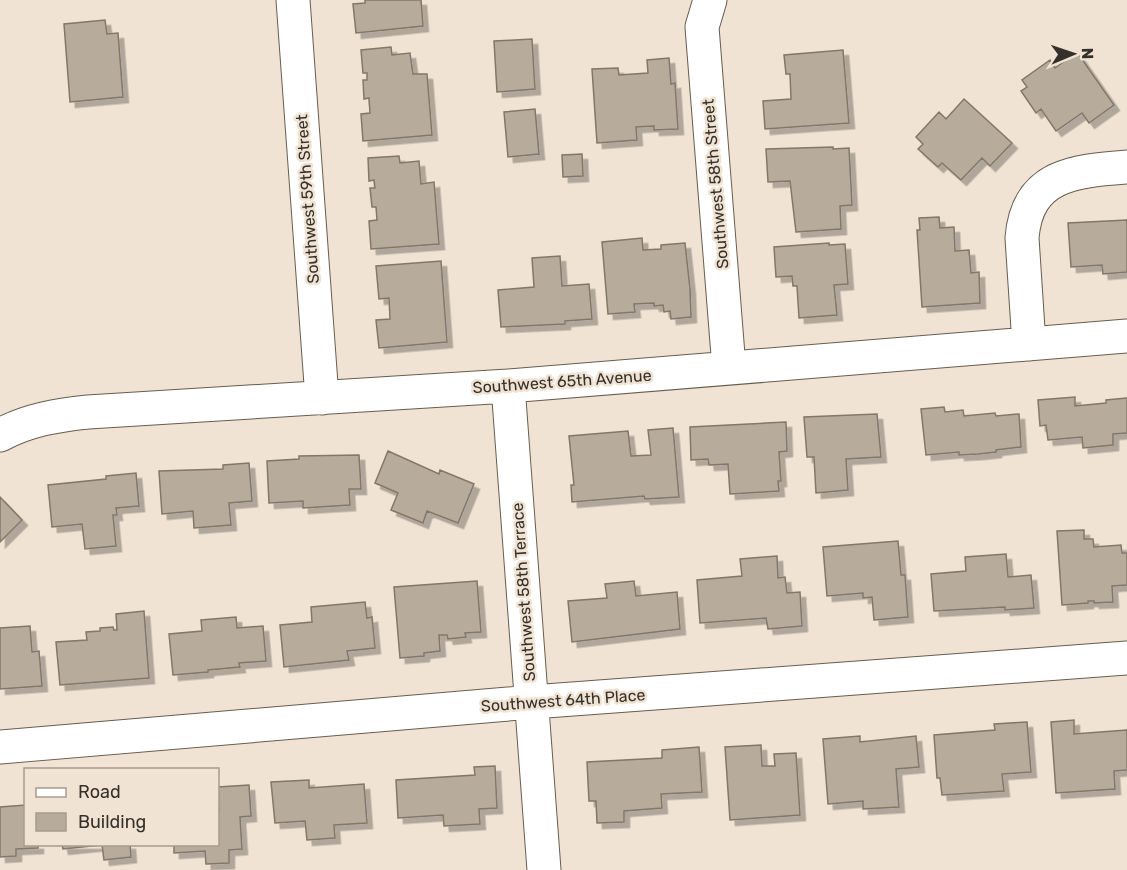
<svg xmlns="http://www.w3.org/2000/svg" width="1127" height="870" viewBox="0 0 1127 870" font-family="Rubik,sans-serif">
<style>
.building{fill:#b7ac9c;stroke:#827769;stroke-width:1.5;filter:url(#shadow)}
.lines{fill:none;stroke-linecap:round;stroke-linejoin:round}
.minor-casing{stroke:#675d4f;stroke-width:35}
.minor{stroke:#fff;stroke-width:33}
.labels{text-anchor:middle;stroke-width:5;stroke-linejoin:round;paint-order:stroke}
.street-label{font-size:16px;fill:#35312a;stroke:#f0e3d3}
</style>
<defs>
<filter id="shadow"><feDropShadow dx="5.5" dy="5.5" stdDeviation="0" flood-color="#0004"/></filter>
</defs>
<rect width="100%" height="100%" fill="#f0e3d3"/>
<path class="building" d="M 365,0 L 421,0 L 423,26 L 356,33 L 353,4 L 365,3 Z
M 105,20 L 107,34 L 118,33 L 123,97 L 70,102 L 64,24 Z
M 532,39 L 535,89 L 497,92 L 494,41 Z
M 391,47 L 392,55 L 410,53 L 413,74 L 427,74 L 432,135 L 363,141 L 361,114 L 370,113 L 369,98 L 364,99 L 363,80 L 367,80 L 367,73 L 363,73 L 361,50 Z
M 843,50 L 849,123 L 765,129 L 763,101 L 791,99 L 790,74 L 786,74 L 784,55 Z
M 1077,52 L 1114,105 L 1089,123 L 1082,113 L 1056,131 L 1041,109 L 1036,113 L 1021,91 L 1027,87 L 1022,80 L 1050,60 L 1055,68 Z
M 669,58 L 671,84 L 675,83 L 678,129 L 654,130 L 654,126 L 636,127 L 637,140 L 597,143 L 592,69 L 618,68 L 619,75 L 648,73 L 647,60 Z
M 964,99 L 1012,143 L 990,166 L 982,158 L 961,180 L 942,163 L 938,167 L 918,149 L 923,144 L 916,137 L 939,112 L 946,119 Z
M 535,109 L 539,154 L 508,157 L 504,112 Z
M 833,147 L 833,149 L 849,148 L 852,205 L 840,206 L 841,229 L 796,232 L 790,181 L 768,182 L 766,149 Z
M 582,154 L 583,176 L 563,177 L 562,155 Z
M 399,156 L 400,163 L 419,161 L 421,184 L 434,182 L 439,244 L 371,249 L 369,221 L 377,220 L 376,207 L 372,207 L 370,188 L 375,188 L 374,180 L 369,181 L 368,158 Z
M 939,217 L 940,228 L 954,227 L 955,251 L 969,250 L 971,273 L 979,272 L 980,303 L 922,307 L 917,230 L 920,230 L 919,218 Z
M 1127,220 L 1127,272 L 1103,274 L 1102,265 L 1071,267 L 1068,223 Z
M 642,238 L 643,250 L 661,249 L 661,245 L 685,243 L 690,289 L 691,317 L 671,319 L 670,311 L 664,312 L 663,305 L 654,306 L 654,303 L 634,304 L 635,312 L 608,314 L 602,242 Z
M 829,243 L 829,245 L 845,244 L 848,284 L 834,285 L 837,315 L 799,318 L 797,286 L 793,286 L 792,276 L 776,277 L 774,247 Z
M 560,256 L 562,286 L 589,284 L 592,319 L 565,321 L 565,324 L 501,327 L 498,290 L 534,287 L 532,258 Z
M 441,261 L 447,342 L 379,348 L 376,320 L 390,319 L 389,298 L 379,299 L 376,266 Z
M 1075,397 L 1075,406 L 1106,403 L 1106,400 L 1127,398 L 1127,433 L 1113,434 L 1113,445 L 1083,448 L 1082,437 L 1048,440 L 1046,425 L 1040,426 L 1038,400 Z
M 944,407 L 945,412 L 963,410 L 964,416 L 995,413 L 996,416 L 1019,414 L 1021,447 L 996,450 L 996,452 L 978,454 L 959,455 L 959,452 L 926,455 L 921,409 Z
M 877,414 L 881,457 L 846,459 L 848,490 L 816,493 L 814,457 L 807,457 L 804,417 Z
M 786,422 L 787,451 L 779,452 L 781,481 L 778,481 L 779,491 L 730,494 L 728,464 L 709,465 L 708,459 L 691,460 L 690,427 Z
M 673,428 L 679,497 L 645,499 L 644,496 L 572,502 L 571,485 L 574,485 L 569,436 L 628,431 L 631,456 L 651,455 L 648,430 Z
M 388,451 L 439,474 L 440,470 L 474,484 L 458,523 L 427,511 L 423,523 L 391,510 L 398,493 L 375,483 Z
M 359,455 L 361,489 L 349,489 L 350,505 L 303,508 L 303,501 L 269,503 L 267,461 L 299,459 L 299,456 Z
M 249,463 L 252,501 L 229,503 L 231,525 L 194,528 L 193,511 L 162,514 L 159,471 L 223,469 L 223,465 Z
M 136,473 L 139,506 L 116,508 L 117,515 L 113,515 L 116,546 L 85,549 L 82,524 L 52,527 L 48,485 L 106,479 L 106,476 Z
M 0,497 L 22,520 L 0,542 Z
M 1084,530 L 1084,539 L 1093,539 L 1094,547 L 1121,545 L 1122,553 L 1127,553 L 1127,585 L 1112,586 L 1113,602 L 1094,603 L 1094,601 L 1088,601 L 1088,603 L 1062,605 L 1057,531 Z
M 898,541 L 901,575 L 905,575 L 908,617 L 874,620 L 872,597 L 863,598 L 863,593 L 827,596 L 823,547 Z
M 1006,554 L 1008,577 L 1031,575 L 1034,608 L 1005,610 L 1005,607 L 934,611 L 931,574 L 966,571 L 965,557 Z
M 777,556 L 778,578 L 785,577 L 787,593 L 800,592 L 802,626 L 768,629 L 766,618 L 700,623 L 697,580 L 742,576 L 740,559 Z
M 477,581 L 481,632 L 465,633 L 466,637 L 448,639 L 447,635 L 439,635 L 440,651 L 424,653 L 424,656 L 400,658 L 394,587 Z
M 634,581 L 636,596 L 677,592 L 680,629 L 572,642 L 568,601 L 607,598 L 605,584 Z
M 365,602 L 367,618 L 372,617 L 375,648 L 347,651 L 349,660 L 284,667 L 280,625 L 312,622 L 311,607 Z
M 144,611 L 149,678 L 60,685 L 56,642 L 87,640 L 86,632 L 100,631 L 100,628 L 113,627 L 114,630 L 117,630 L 116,614 Z
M 236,617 L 237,628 L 263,626 L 266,661 L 239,663 L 240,667 L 208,670 L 208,672 L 173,675 L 169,634 L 202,631 L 201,620 Z
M 30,626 L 32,652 L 39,651 L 42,686 L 0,689 L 0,628 Z
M 1074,720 L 1074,734 L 1127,730 L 1127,770 L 1114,771 L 1115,789 L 1056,793 L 1051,722 Z
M 1027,722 L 1031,772 L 1002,774 L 1004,791 L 942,795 L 940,778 L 937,778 L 934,735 L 995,730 L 994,724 Z
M 860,736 L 860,742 L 916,736 L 919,767 L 896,769 L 899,807 L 863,809 L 863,801 L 828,804 L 823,739 Z
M 761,745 L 762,766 L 775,766 L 774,754 L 796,753 L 800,815 L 730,820 L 725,747 Z
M 699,747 L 702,792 L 661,794 L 662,808 L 624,811 L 624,822 L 597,823 L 596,801 L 589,801 L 587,762 L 662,758 L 662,750 Z
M 495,766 L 497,808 L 479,809 L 480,824 L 444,826 L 443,815 L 398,818 L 396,780 L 475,775 L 474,767 Z
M 309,780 L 309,788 L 364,784 L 367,823 L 334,825 L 335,838 L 307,840 L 305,821 L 275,823 L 271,782 Z
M 249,785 L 251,816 L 240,817 L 242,849 L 229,850 L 229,863 L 206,864 L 205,851 L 174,853 L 174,844 L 218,844 L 218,811 L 219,811 L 218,787 Z
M 26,805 L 26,844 L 38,844 L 38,848 L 16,849 L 16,856 L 0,857 L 0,807 Z
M 62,844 L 130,844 L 131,857 L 104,860 L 102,845 L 63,849 Z"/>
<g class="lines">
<g class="minor-casing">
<path id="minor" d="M 293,0 L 322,398
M 710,0 L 702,27 L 729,368
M 1029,344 L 1022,238 C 1027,174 1075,171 1127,167
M 508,386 L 544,870
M 0,435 C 28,420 57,415 88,412 L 508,386 L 1127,336
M 0,747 L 532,702 L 1127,658"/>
</g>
<use href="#minor" class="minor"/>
</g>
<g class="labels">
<g class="street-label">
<text transform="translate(715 184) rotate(-95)" y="6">Southwest 58th Street</text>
<text transform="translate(307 199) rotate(-94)" y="6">Southwest 59th Street</text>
<text transform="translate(562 381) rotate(-4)" y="6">Southwest 65th Avenue</text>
<text transform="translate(523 592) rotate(-94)" y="6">Southwest 58th Terrace</text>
<text transform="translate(563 700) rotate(-4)" y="6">Southwest 64th Place</text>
</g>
</g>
<rect x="24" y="768" width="195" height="78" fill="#f0e3d3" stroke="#a59c8f" stroke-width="1.5"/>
<rect x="36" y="788" width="30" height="9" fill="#ffffff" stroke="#a59c8f" stroke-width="1.5"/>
<text x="78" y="798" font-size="18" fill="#35312a">Road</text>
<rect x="36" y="813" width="30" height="18" fill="#b7ac9c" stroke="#a59c8f" stroke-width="1.5"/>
<text x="78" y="828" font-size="18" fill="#35312a">Building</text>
<g transform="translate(1073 54) rotate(88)" stroke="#f0e3d3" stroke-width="4.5" paint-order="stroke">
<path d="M0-4.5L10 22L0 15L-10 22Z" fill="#35312a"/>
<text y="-9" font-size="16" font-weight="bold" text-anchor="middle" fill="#35312a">N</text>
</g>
</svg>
